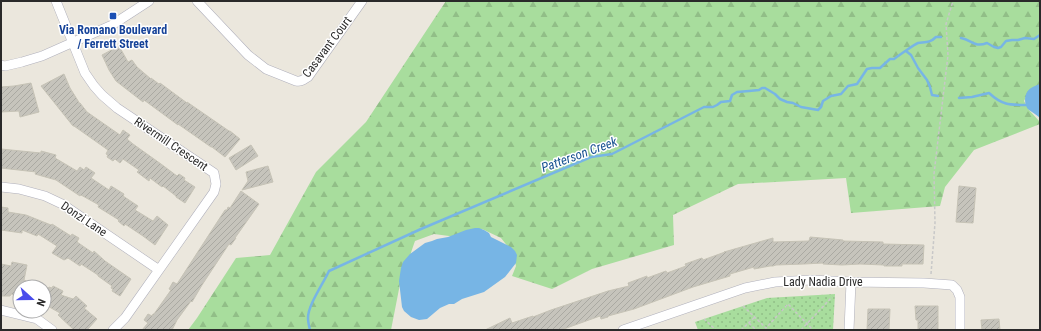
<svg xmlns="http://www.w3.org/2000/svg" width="1041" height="331" viewBox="0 0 1041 331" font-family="'Roboto Condensed',sans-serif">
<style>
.grass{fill:url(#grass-dots)}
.forest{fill:url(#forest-firs)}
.water{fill:#77b5e5}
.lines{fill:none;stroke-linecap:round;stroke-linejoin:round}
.stream{stroke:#77b5e5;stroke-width:2.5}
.building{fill:url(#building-hatch);stroke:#c6c3b6}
.minor-casing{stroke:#b0b0bc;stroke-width:10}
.path{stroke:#c8c8c8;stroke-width:1.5;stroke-dasharray:3 2;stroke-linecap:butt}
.minor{stroke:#fff;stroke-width:9}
.transit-dot{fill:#1a4fb4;stroke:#fff;stroke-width:1.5}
.labels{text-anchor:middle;stroke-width:3;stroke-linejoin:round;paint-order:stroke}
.transit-label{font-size:12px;font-weight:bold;fill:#164399;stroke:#fff}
.street-label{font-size:12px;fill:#2a2a2a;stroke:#fff}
.water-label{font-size:13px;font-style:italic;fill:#185290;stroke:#fff}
</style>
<defs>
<pattern id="grass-dots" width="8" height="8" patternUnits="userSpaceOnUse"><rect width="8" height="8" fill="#a8dd9d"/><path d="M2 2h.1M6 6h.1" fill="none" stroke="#91be87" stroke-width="1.8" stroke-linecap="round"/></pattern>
<pattern id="forest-firs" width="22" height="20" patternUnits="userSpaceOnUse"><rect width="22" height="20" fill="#a8dd9d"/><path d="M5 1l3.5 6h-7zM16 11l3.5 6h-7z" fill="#91be87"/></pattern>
<pattern id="building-hatch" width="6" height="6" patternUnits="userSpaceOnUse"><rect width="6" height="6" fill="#c6c4bc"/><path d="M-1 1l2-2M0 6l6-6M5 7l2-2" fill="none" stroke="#aaa9a2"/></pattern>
</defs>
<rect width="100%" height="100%" fill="#ebe7dd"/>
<path class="grass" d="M 835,294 L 833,330 L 698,330 L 695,322 L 767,298 Z"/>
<path class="forest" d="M 446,1 L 614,1 L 669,2 L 678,1 L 1040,1 L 1040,90 L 1027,95 L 1024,101 L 1029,110 L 1040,122 L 1040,124 L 974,150 L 945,187 L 940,206 L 851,213 L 846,178 L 738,184 L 673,215 L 674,245 L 592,269 L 552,289 L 512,276 L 516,266 L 513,253 L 501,238 L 482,229 L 471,231 L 464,238 L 434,234 L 415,241 L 400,284 L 391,330 L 188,330 L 197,318 L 236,258 L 270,255 L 316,172 L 366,122 L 438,13 Z"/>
<path class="water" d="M 1040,84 L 1040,118 C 1037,115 1033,113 1029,110 C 1023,105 1024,92 1031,88 C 1034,86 1037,85 1040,84 Z
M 475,228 L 479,228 L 484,230 L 489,233 L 491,237 L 511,247 L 515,251 L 517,255 L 516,263 L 505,277 L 484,292 L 462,299 L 454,304 L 449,304 L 440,308 L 427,319 L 419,320 L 411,317 L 404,311 L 402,307 L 399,281 L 401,268 L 403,262 L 410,254 L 425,243 L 432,241 L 437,239 L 448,237 L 466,230 Z"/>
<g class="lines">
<path class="stream" d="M 961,38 C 972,40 974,48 987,43 L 994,47 L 998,48 L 1001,47 L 1006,41 L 1012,40 L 1018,40 L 1025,38 L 1034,39 L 1040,35
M 906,51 L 911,55 L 918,68 L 927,80 L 930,87 L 932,95 L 938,96
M 959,98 L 972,97 L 989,93 C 1002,105 1009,105 1026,105
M 310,330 C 309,326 308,322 308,318 C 308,305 323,284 329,271 L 421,229 L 591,157 L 612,154 L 704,107 L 713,107 L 717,105 L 721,102 L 730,101 L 732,95 L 737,92 L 749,91 L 759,90 L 762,88 L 765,88 L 775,94 L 780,99 L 787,102 L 793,103 L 801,107 L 818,110 L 821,107 L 823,101 L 831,96 L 841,94 L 848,86 L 857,84 L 867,69 L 872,68 L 880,68 L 890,59 L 894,59 C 898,56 915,44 918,43 C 926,42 930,43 936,37 L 941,37"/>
</g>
<path class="building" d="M 119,46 L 128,62 L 132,60 L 137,67 L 151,79 L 151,78 L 159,84 L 160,83 L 187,103 L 187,102 L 229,131 L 230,131 L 240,139 L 225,157 L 212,147 L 211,147 L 178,124 L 178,125 L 144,100 L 143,102 L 116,81 L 109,70 L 102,55 Z
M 64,74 L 70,88 L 80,104 L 80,103 L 87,112 L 120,135 L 123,130 L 130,135 L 127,139 L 133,144 L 161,164 L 177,176 L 179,174 L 185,178 L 184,180 L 195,187 L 185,203 L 176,197 L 176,196 L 163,186 L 162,187 L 150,178 L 149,181 L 137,172 L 139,170 L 123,159 L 120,163 L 115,159 L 113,161 L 107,157 L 108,155 L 106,154 L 108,150 L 74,126 L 73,126 L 41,86 Z
M 31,83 L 39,112 L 20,117 L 19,111 L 1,112 L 1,87 L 14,86 Z
M 251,145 L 258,156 L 236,170 L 229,158 Z
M 1,149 L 41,153 L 41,151 L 56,155 L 55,158 L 77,171 L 80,167 L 84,170 L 86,167 L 95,173 L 91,178 L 109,190 L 111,186 L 124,194 L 123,196 L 138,206 L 135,210 L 153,221 L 157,216 L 168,225 L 155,245 L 143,236 L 125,224 L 124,226 L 118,221 L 119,220 L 98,207 L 99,205 L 81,195 L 80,196 L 56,180 L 35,174 L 36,172 L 1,168 Z
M 268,166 L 273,182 L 242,190 L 248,181 L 246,172 Z
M 959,186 L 976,188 L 973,223 L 956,222 Z
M 241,191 L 259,204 L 235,238 L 236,238 L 231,245 L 229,244 L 202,285 L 192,302 L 191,301 L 177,320 L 172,330 L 142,330 L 148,323 L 144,320 L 148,314 L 152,316 L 153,314 L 154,314 L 171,290 L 169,289 L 173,282 L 177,284 L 225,210 L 227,210 L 228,207 L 230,208 Z
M 1,207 L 8,208 L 8,212 L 26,215 L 51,225 L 52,224 L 71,236 L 72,234 L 79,238 L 77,242 L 93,253 L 94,251 L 105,261 L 131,279 L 120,296 L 112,291 L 113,289 L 111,288 L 112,286 L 98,276 L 98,275 L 81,264 L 80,266 L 68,258 L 64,260 L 52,253 L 57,246 L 38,234 L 37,236 L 22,230 L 22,233 L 1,230 Z
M 810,237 L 843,240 L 843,241 L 883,242 L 883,244 L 924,245 L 923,264 L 902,264 L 902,266 L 884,266 L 884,265 L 860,264 L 842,265 L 823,264 L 823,263 L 804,264 L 776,265 L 773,266 L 770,266 L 754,269 L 754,267 L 730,274 L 730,276 L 693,287 L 634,309 L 608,316 L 608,317 L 601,319 L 600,316 L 561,330 L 485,330 L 510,318 L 512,323 L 533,316 L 533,317 L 551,310 L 608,291 L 629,286 L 628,283 L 647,276 L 647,278 L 666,271 L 667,273 L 686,266 L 685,264 L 702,258 L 703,260 L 725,252 L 724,252 L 773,238 L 773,242 L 809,241 Z
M 12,262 L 27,265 L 24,280 L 40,287 L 20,287 L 20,296 L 11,294 L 10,296 L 1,296 L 1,264 L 11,266 Z
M 53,286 L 63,291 L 61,295 L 73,299 L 76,296 L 87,306 L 84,308 L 97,319 L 87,330 L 74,330 L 58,315 L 60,313 L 44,304 L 44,296 L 49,287 L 52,288 Z
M 915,306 L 938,306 L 938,330 L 918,330 L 918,320 L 916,320 Z
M 868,309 L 890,309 L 889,330 L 867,330 Z
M 999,319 L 1000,330 L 982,330 L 981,320 Z"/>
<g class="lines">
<g class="minor-casing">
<path id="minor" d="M 56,1 L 85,73 L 94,86 L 102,95 L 117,108 L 214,173 L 216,184 L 214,192 L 125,318 L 113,330
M 197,1 L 248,55 L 266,69 L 296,81 C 301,82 303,80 308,77 L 362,1
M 1,65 L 5,66 L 22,62 L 42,56 L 112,25 L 149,1
M 1,187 L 19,189 L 45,196 L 62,204 L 159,270
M 1,310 L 37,319 L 52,330
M 623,330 L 745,288 L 775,282 L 811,280 L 851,282 L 924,283 L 952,285 L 957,290 L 960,297 L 960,330
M 849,330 L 851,282"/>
</g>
<path class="path" d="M 931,274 L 935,223 L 934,174 L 948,55 L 946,24 L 953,1
M 743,306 L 766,328 L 788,304 L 813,330
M 704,319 L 716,330
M 749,323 L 756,330
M 741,330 L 755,317
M 801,330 L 832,297"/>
<use href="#minor" class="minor"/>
</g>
<rect class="transit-dot" x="109" y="12" width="8" height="8" rx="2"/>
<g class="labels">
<g class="transit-label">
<text x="113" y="34">Via Romano Boulevard<tspan x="113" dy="14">/ Ferrett Street</tspan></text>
</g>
<g class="street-label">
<text transform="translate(327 47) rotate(-53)" y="4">Casavant Court</text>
<text transform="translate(171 144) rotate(34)" y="4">Rivermill Crescent</text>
<text transform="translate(84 219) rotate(34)" y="4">Donzi Lane</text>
<text x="823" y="286">Lady Nadia Drive</text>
</g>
<g class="water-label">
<text transform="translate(579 154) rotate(-20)" y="5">Patterson Creek</text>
</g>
</g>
<rect width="1041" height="331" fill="none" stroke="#2a2a2a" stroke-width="4"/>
<g transform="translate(32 299) rotate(111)"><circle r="19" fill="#ffffff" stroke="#aaaaaa"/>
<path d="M0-3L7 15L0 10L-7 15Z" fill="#494ceb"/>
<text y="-6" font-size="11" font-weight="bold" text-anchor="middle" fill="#2a2a2a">N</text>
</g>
</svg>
